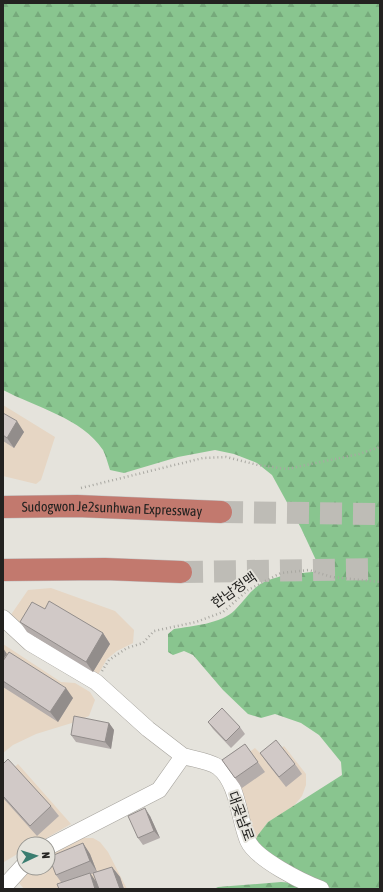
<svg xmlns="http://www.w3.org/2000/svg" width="383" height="892" viewBox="0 0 383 892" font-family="'Asap Condensed','Noto Sans KR',sans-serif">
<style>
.industrial{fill:#e6d6c4}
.forest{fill:url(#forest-firs)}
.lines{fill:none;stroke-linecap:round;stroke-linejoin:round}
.highway-tunnel{stroke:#bebcb6;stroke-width:22;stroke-dasharray:22 11;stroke-linecap:butt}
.minor-casing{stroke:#a6a39d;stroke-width:17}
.highway-casing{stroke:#c1c1c1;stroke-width:23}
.path{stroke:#a9a8a2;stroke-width:2.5;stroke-dasharray:1 3;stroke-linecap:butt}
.minor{stroke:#fff;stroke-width:16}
.highway{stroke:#c2796e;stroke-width:22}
.wall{fill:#b4adab;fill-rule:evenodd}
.shaded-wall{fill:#928d8b}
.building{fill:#d1c9c7;stroke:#928d8b}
.labels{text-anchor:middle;stroke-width:4;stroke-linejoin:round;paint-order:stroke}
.street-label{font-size:14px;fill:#232220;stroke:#e5e3dc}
</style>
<defs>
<pattern id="forest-firs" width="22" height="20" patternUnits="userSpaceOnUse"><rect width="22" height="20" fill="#89c58f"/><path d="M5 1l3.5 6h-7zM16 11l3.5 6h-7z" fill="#76a97b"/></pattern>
</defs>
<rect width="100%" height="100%" fill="#e5e3dc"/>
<path class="industrial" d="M 3,405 L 55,437 L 41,480 L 36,484 L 3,476 Z
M 51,588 L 115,611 L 134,630 L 133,643 L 117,651 L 107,659 L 96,678 L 8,619 L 28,590 Z
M 3,644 L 61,682 L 75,683 L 90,692 L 95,700 L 89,716 L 75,722 L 36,734 L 13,745 L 3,753 Z
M 284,746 L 306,774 L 306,785 L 302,796 L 293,807 L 268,822 L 254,843 L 224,770 L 255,748 L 267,760 Z
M 18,764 L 71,824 L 36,844 L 24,844 L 24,850 L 4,862 L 3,777 Z
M 83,838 L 93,838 L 100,842 L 108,852 L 127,889 L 24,889 L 19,883 L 31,868 L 48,868 L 48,854 L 70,841 Z"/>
<path class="forest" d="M 3,3 L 380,3 L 380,889 L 334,889 L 316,883 L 254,843 L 258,835 L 268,822 L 342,775 L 341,762 L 319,735 L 301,723 L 275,714 L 261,718 L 248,714 L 223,690 L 193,655 L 184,651 L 173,655 L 168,652 L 168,634 L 174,629 C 192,626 221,624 235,610 C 245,600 252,587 266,581 C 283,574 303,573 321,571 L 301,528 L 272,475 L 257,463 L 234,454 L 215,450 L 178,457 L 124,473 L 110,470 C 108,464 106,456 103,450 C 82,418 35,407 3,390 Z
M 281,882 L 294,883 L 311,889 L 214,889 L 218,887 Z"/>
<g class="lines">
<path class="highway-tunnel" d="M 221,512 L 380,514
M 181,572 L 380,569"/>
<g class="minor-casing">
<path id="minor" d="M 3,618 L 30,643 L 96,682 L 148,729 L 183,756
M 48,847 L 159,790 L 183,756 C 193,759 209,761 218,767 C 238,782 239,820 248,841 C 256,859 302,882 321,889
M 5,886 L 24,865"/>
</g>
<g class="highway-casing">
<g id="highway">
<path id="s1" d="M 3,507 L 77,506 L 221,512"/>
<path d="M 3,570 L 105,569 L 181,572"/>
</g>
</g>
<path class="path" d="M 81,488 L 203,458 L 226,457 L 258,465 L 287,469 L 359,454 L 380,447
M 102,671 L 109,660 L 127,648 L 143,643 L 154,631 L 196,622 L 223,612 L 248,590 L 281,573 L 309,570 L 332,577 L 380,582"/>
<use href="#minor" class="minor"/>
<use href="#highway" class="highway"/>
</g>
<path class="wall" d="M 3,413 L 24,432 L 14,448 L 3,441 Z
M 45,609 L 103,633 L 110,644 L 93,672 L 27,632 L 20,622 Z
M 3,661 L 73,698 L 58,722 L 3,687 Z
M 208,722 L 240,727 L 245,734 L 231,748 L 213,729 Z
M 109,723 L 114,730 L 111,749 L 76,742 L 71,735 Z
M 245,744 L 265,772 L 242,788 L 222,760 Z
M 260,753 L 295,764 L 302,774 L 286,787 L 267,763 Z
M 3,764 L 51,806 L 59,816 L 37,836 L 3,798 Z
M 150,816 L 160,838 L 143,845 L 138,838 Z
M 83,843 L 90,854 L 97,872 L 112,867 L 120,877 L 124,889 L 59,889 L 61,882 L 56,875 ZM 94,873 L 96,882 L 91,874 Z"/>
<path class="shaded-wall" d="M 17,421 L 24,432 L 14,448 L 7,438 Z
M 103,633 L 110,644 L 93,672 L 86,662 Z
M 3,648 L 7,654 L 3,660 Z
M 66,688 L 73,698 L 58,722 L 50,712 Z
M 109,723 L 114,730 L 111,749 L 105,742 Z
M 145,808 L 150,816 L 160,838 L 154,831 Z
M 83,843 L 90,854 L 97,872 L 90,861 Z
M 112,867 L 120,877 L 124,889 L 120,889 Z
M 90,873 L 97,883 L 99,889 L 95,889 Z"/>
<path class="building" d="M 3,413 L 17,421 L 7,438 L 3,435 Z
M 49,601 L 103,633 L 86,662 L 20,622 L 32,602 L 45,609 Z
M 9,652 L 66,688 L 50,712 L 3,681 L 3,661 Z
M 222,708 L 240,727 L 226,741 L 208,722 Z
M 74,716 L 109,723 L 105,742 L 71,735 Z
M 276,740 L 295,764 L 279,777 L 260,753 Z
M 245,744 L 258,762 L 235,778 L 222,760 Z
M 8,759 L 51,806 L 30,826 L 3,796 L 3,764 Z
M 145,808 L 154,831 L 138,838 L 128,816 Z
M 83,843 L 90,861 L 56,875 L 49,857 Z
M 112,867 L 120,889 L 99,889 L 93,873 Z
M 90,873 L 95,889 L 59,889 L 57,884 Z"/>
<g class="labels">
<g class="street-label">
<text dy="5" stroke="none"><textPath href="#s1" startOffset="109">Sudogwon Je2sunhwan Expressway</textPath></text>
<text transform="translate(234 590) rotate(-35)" y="5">한남정맥</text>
<text transform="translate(241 816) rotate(70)" y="5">대곶남로</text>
</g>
</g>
<rect width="383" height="892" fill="none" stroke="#232220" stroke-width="8"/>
<g transform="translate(36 856) rotate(86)"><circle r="19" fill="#e5e3dc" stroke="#979691"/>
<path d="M0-3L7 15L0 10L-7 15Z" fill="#3a7d70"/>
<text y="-6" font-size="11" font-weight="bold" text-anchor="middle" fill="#232220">N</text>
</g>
</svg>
